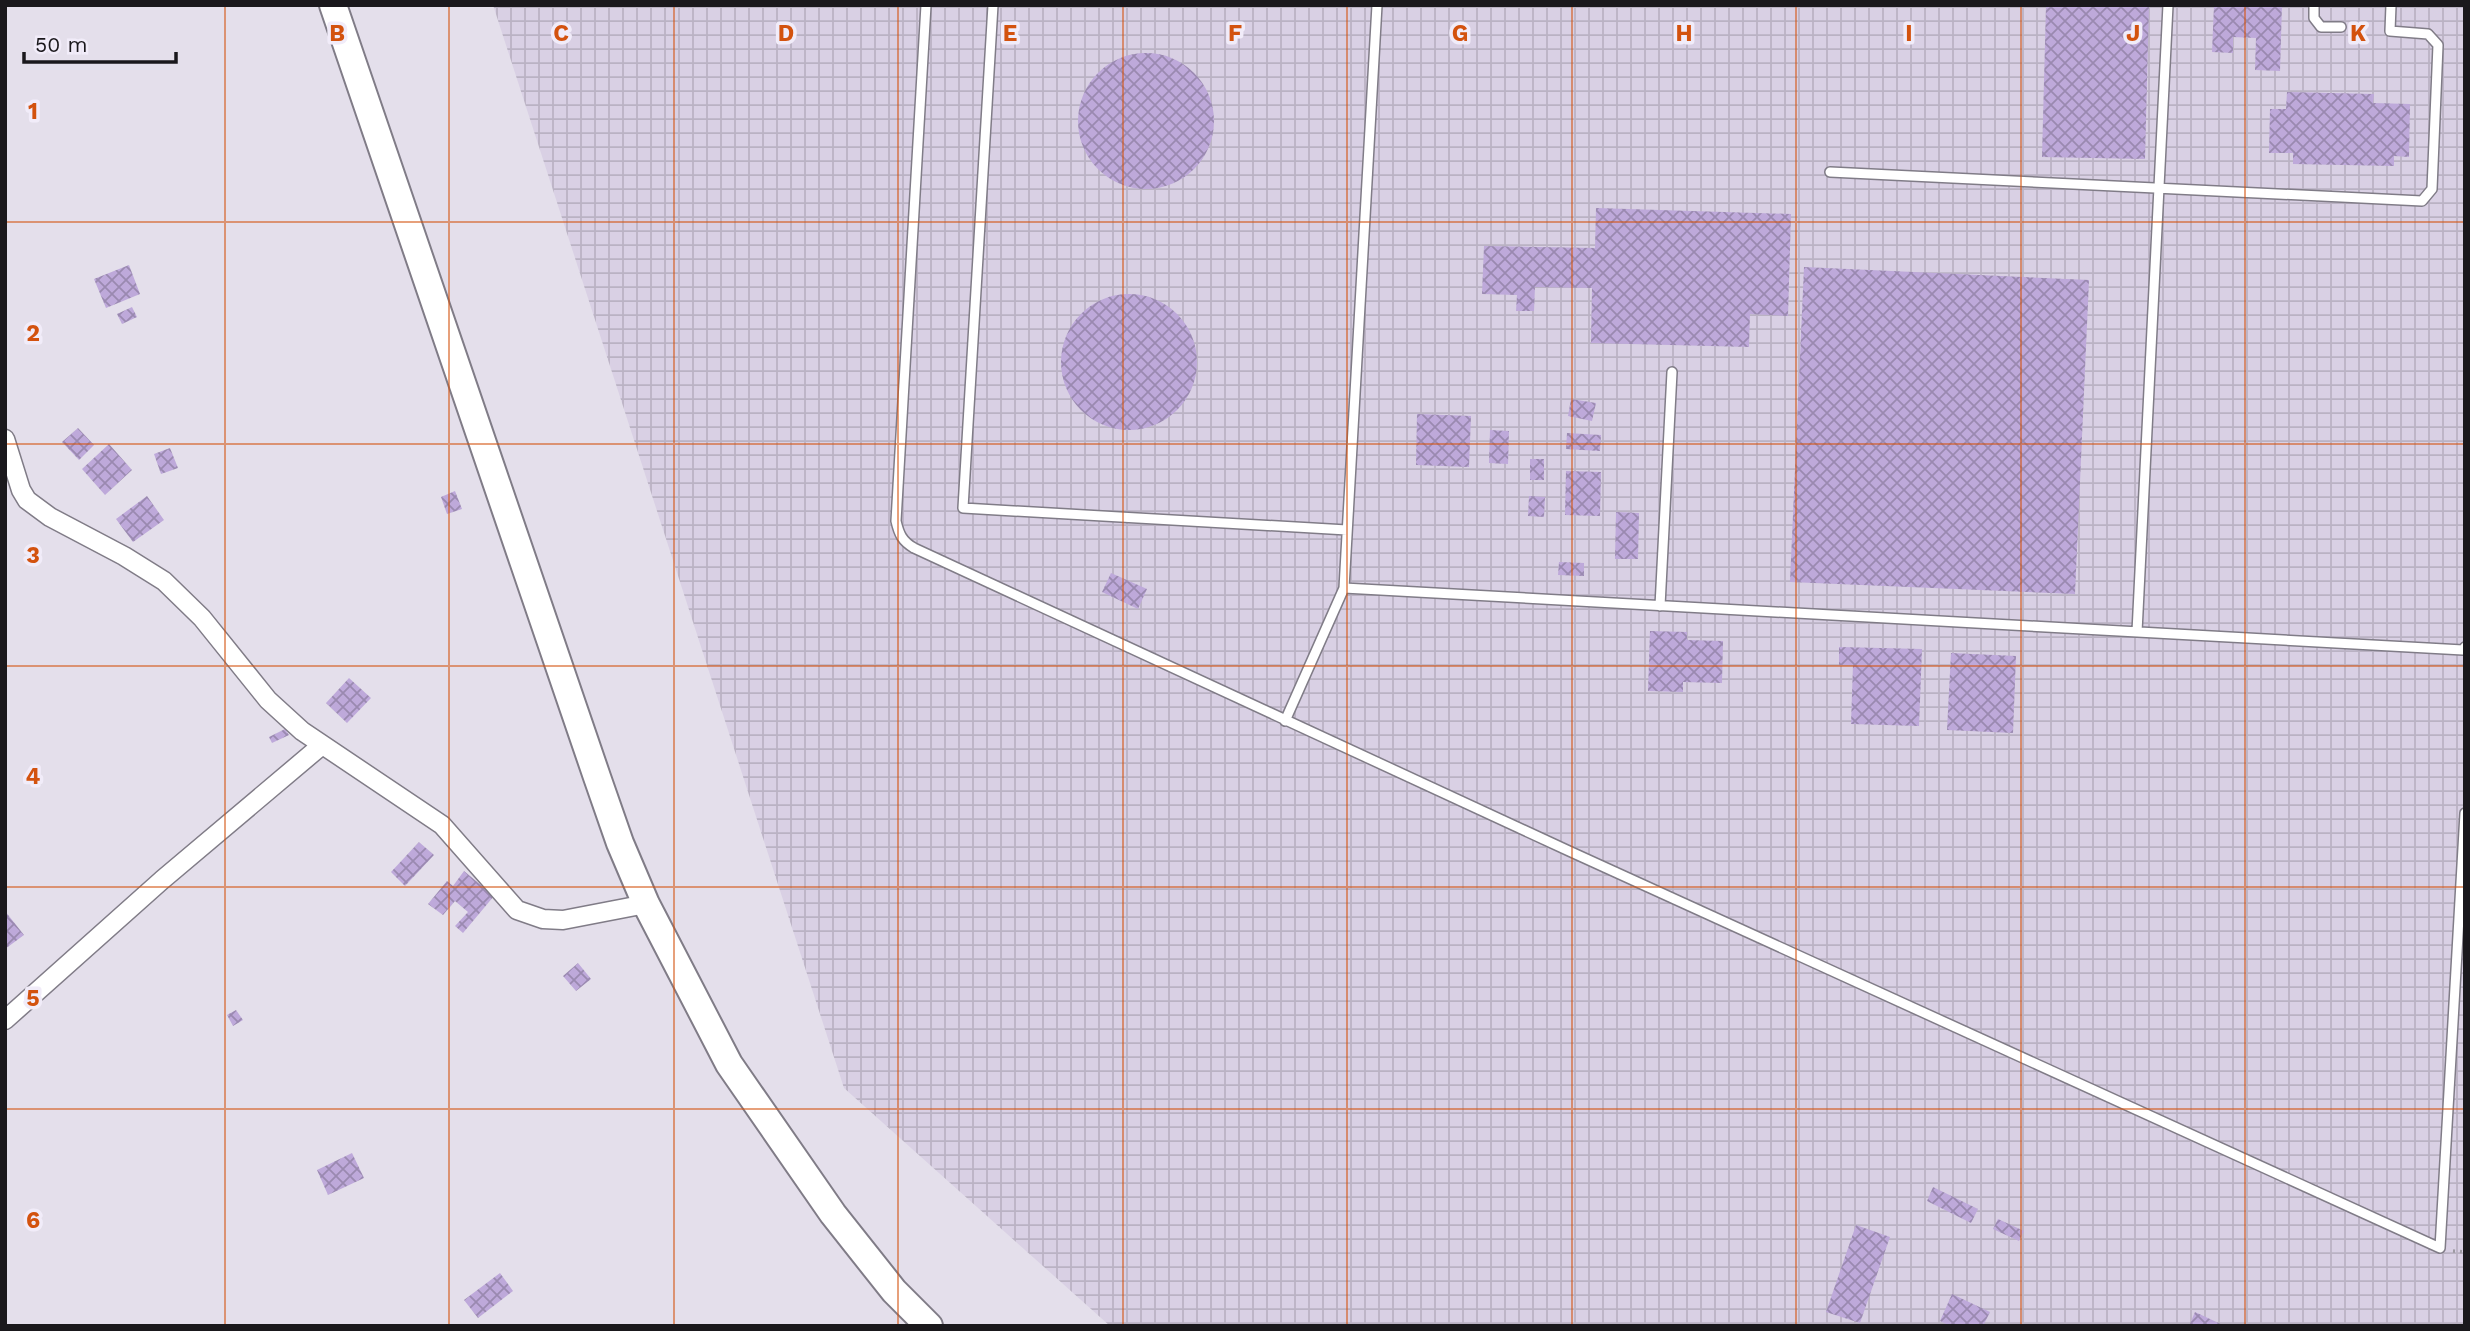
<svg xmlns="http://www.w3.org/2000/svg" width="2470" height="1331" viewBox="0 0 2470 1331" font-family="'Work Sans',sans-serif">
<style>
.industrial{fill:url(#industrial-grid)}
.building{fill:url(#building-cross-hatch)}
.lines{fill:none;stroke-linecap:round;stroke-linejoin:round}
.lane-casing{stroke:#807c87;stroke-width:12}
.street-casing{stroke:#807c87;stroke-width:21}
.secondary-casing{stroke:#807c87;stroke-width:30}
.path{stroke:#9d99a2;stroke-width:3.5;stroke-dasharray:2 5;stroke-linecap:butt}
.lane{stroke:#fff;stroke-width:9}
.street{stroke:#fff;stroke-width:18}
.secondary{stroke:#fff;stroke-width:26}
.grid{fill:none;stroke:#d3520e;stroke-width:2;stroke-opacity:0.55}
.grid-label{font-size:23px;text-anchor:middle;font-weight:bold;fill:#d3520e;stroke:#f1ecf9;stroke-width:7;stroke-linejoin:round;paint-order:stroke}
</style>
<defs>
<pattern id="industrial-grid" width="8" height="8" patternUnits="userSpaceOnUse" patternTransform="scale(1.75)"><rect width="8" height="8" fill="#d9d0e4"/><path d="M0 4h8M4 0v8" fill="none" stroke="#bab2c3"/></pattern>
<pattern id="building-cross-hatch" width="8" height="8" patternUnits="userSpaceOnUse" patternTransform="scale(1.75)"><rect width="8" height="8" fill="#bea9da"/><path d="M0 0l8 8M0 8l8-8" fill="none" stroke="#9a89b0"/></pattern>
</defs>
<rect width="100%" height="100%" fill="#e4dfeb"/>
<path class="industrial" d="M 493,5 L 2465,5 L 2465,1326 L 1110,1326 L 844,1088 Z"/>
<path class="building" d="M 2046,5 L 2149,5 L 2145,159 L 2042,157 Z
M 2214,5 L 2282,5 L 2280,71 L 2255,70 L 2256,38 L 2233,37 L 2233,53 L 2212,52 Z
M1078 121a68 68 0 1 1 136 0a68 68 0 1 1-136 0Z
M 2287,92 L 2374,94 L 2373,103 L 2410,104 L 2409,157 L 2394,156 L 2394,166 L 2293,164 L 2293,153 L 2269,153 L 2270,109 L 2286,109 Z
M 1596,208 L 1791,214 L 1788,316 L 1750,314 L 1749,347 L 1591,343 L 1592,288 L 1535,287 L 1534,311 L 1516,311 L 1517,295 L 1482,294 L 1484,246 L 1595,248 Z
M 129,265 L 140,294 L 106,308 L 94,279 Z
M 1804,267 L 2089,280 L 2075,594 L 1790,582 Z
M1061 362a68 68 0 1 1 136 0a68 68 0 1 1-136 0Z
M 132,307 L 137,317 L 122,324 L 117,314 Z
M 1571,399 L 1596,403 L 1592,421 L 1568,416 Z
M 1417,414 L 1471,416 L 1469,467 L 1416,465 Z
M 78,428 L 94,445 L 79,460 L 62,442 Z
M 1490,430 L 1509,431 L 1508,464 L 1489,463 Z
M 1567,433 L 1601,435 L 1600,451 L 1566,449 Z
M 109,444 L 132,470 L 105,495 L 82,469 Z
M 170,448 L 178,468 L 161,474 L 154,454 Z
M 1530,459 L 1544,459 L 1544,480 L 1530,480 Z
M 1566,471 L 1601,472 L 1600,516 L 1565,515 Z
M 455,491 L 462,509 L 447,514 L 441,497 Z
M 147,496 L 164,520 L 133,542 L 116,519 Z
M 1529,496 L 1545,497 L 1544,517 L 1528,516 Z
M 1616,512 L 1639,513 L 1638,559 L 1615,559 Z
M 1559,562 L 1584,563 L 1584,576 L 1558,575 Z
M 1111,573 L 1147,589 L 1138,609 L 1102,592 Z
M 1650,631 L 1687,632 L 1687,640 L 1723,641 L 1722,683 L 1683,682 L 1683,692 L 1648,691 Z
M 1839,647 L 1922,649 L 1919,726 L 1851,724 L 1853,665 L 1839,665 Z
M 1951,653 L 2016,656 L 2013,733 L 1947,730 Z
M 349,678 L 371,698 L 347,723 L 326,703 Z
M 285,729 L 289,735 L 272,743 L 269,737 Z
M 419,842 L 434,855 L 405,886 L 391,872 Z
M 464,871 L 494,896 L 463,933 L 455,926 L 468,912 L 455,901 L 443,915 L 428,904 L 447,881 L 453,886 Z
M 5,911 L 24,935 L 5,949 Z
M 578,963 L 591,979 L 576,991 L 563,976 Z
M 236,1010 L 243,1020 L 233,1026 L 227,1015 Z
M 352,1153 L 364,1178 L 328,1195 L 317,1170 Z
M 1933,1187 L 1978,1209 L 1971,1223 L 1927,1201 Z
M 1998,1219 L 2024,1231 L 2019,1241 L 1993,1229 Z
M 1856,1225 L 1890,1237 L 1860,1323 L 1826,1312 Z
M 500,1273 L 513,1291 L 478,1318 L 464,1300 Z
M 1952,1294 L 1990,1312 L 1983,1326 L 1950,1326 L 1940,1321 Z
M 2195,1312 L 2225,1326 L 2189,1326 Z"/>
<g class="lines">
<g class="lane-casing">
<path id="lane" d="M 926,5 L 896,521 C 899,534 902,541 914,548 L 1569,851 L 2440,1248 L 2465,813
M 993,5 L 963,508 L 1347,530
M 2314,5 L 2314,18 L 2321,27 L 2341,27
M 1830,172 L 2422,201 L 2432,189 L 2438,45 L 2428,34 L 2390,31 L 2391,5
M 1344,588 L 2463,650 L 2465,647
M 1660,606 L 1672,372
M 2137,632 L 2168,5
M 1285,721 L 1344,588 L 1377,5"/>
</g>
<g class="street-casing">
<path id="street" d="M 5,439 L 21,490 L 27,500 L 50,517 L 124,556 L 164,581 L 202,618 L 268,700 L 302,731 L 442,825 L 517,910 L 543,919 L 563,920 L 646,904
M 5,1020 L 162,880 L 322,745"/>
</g>
<g class="secondary-casing">
<path id="secondary" d="M 333,5 L 597,777 L 620,843 L 646,904 L 729,1064 L 833,1214 L 894,1291 L 929,1326"/>
</g>
<path class="path" d="M 2453,1251 L 2465,1252"/>
<use href="#lane" class="lane"/>
<use href="#street" class="street"/>
<use href="#secondary" class="secondary"/>
</g>
<path class="grid" d="M 225,5 L 225,1326M 449,5 L 449,1326M 674,5 L 674,1326M 898,5 L 898,1326M 1123,5 L 1123,1326M 1347,5 L 1347,1326M 1572,5 L 1572,1326M 1796,5 L 1796,1326M 2021,5 L 2021,1326M 2245,5 L 2245,1326M 5,222 L 2465,222M 5,444 L 2465,444M 5,666 L 2465,666M 5,887 L 2465,887M 5,1109 L 2465,1109"/>
<g class="grid-label">
<text x="337" y="41">B</text>
<text x="561" y="41">C</text>
<text x="786" y="41">D</text>
<text x="1010" y="41">E</text>
<text x="1235" y="41">F</text>
<text x="1460" y="41">G</text>
<text x="1684" y="41">H</text>
<text x="1909" y="41">I</text>
<text x="2133" y="41">J</text>
<text x="2358" y="41">K</text>
<text x="33" y="119">1</text>
<text x="33" y="341">2</text>
<text x="33" y="563">3</text>
<text x="33" y="784">4</text>
<text x="33" y="1006">5</text>
<text x="33" y="1228">6</text>
</g>
<rect width="2470" height="1331" fill="none" stroke="#1a181c" stroke-width="14"/>
<path d="M24 52v10h152v-10" fill="none" stroke="#1a181c" stroke-width="3.5"/>
<text x="35" y="52" font-size="21" fill="#1a181c" stroke="#f1ecf9" stroke-width="5" paint-order="stroke">50 m</text>
</svg>
